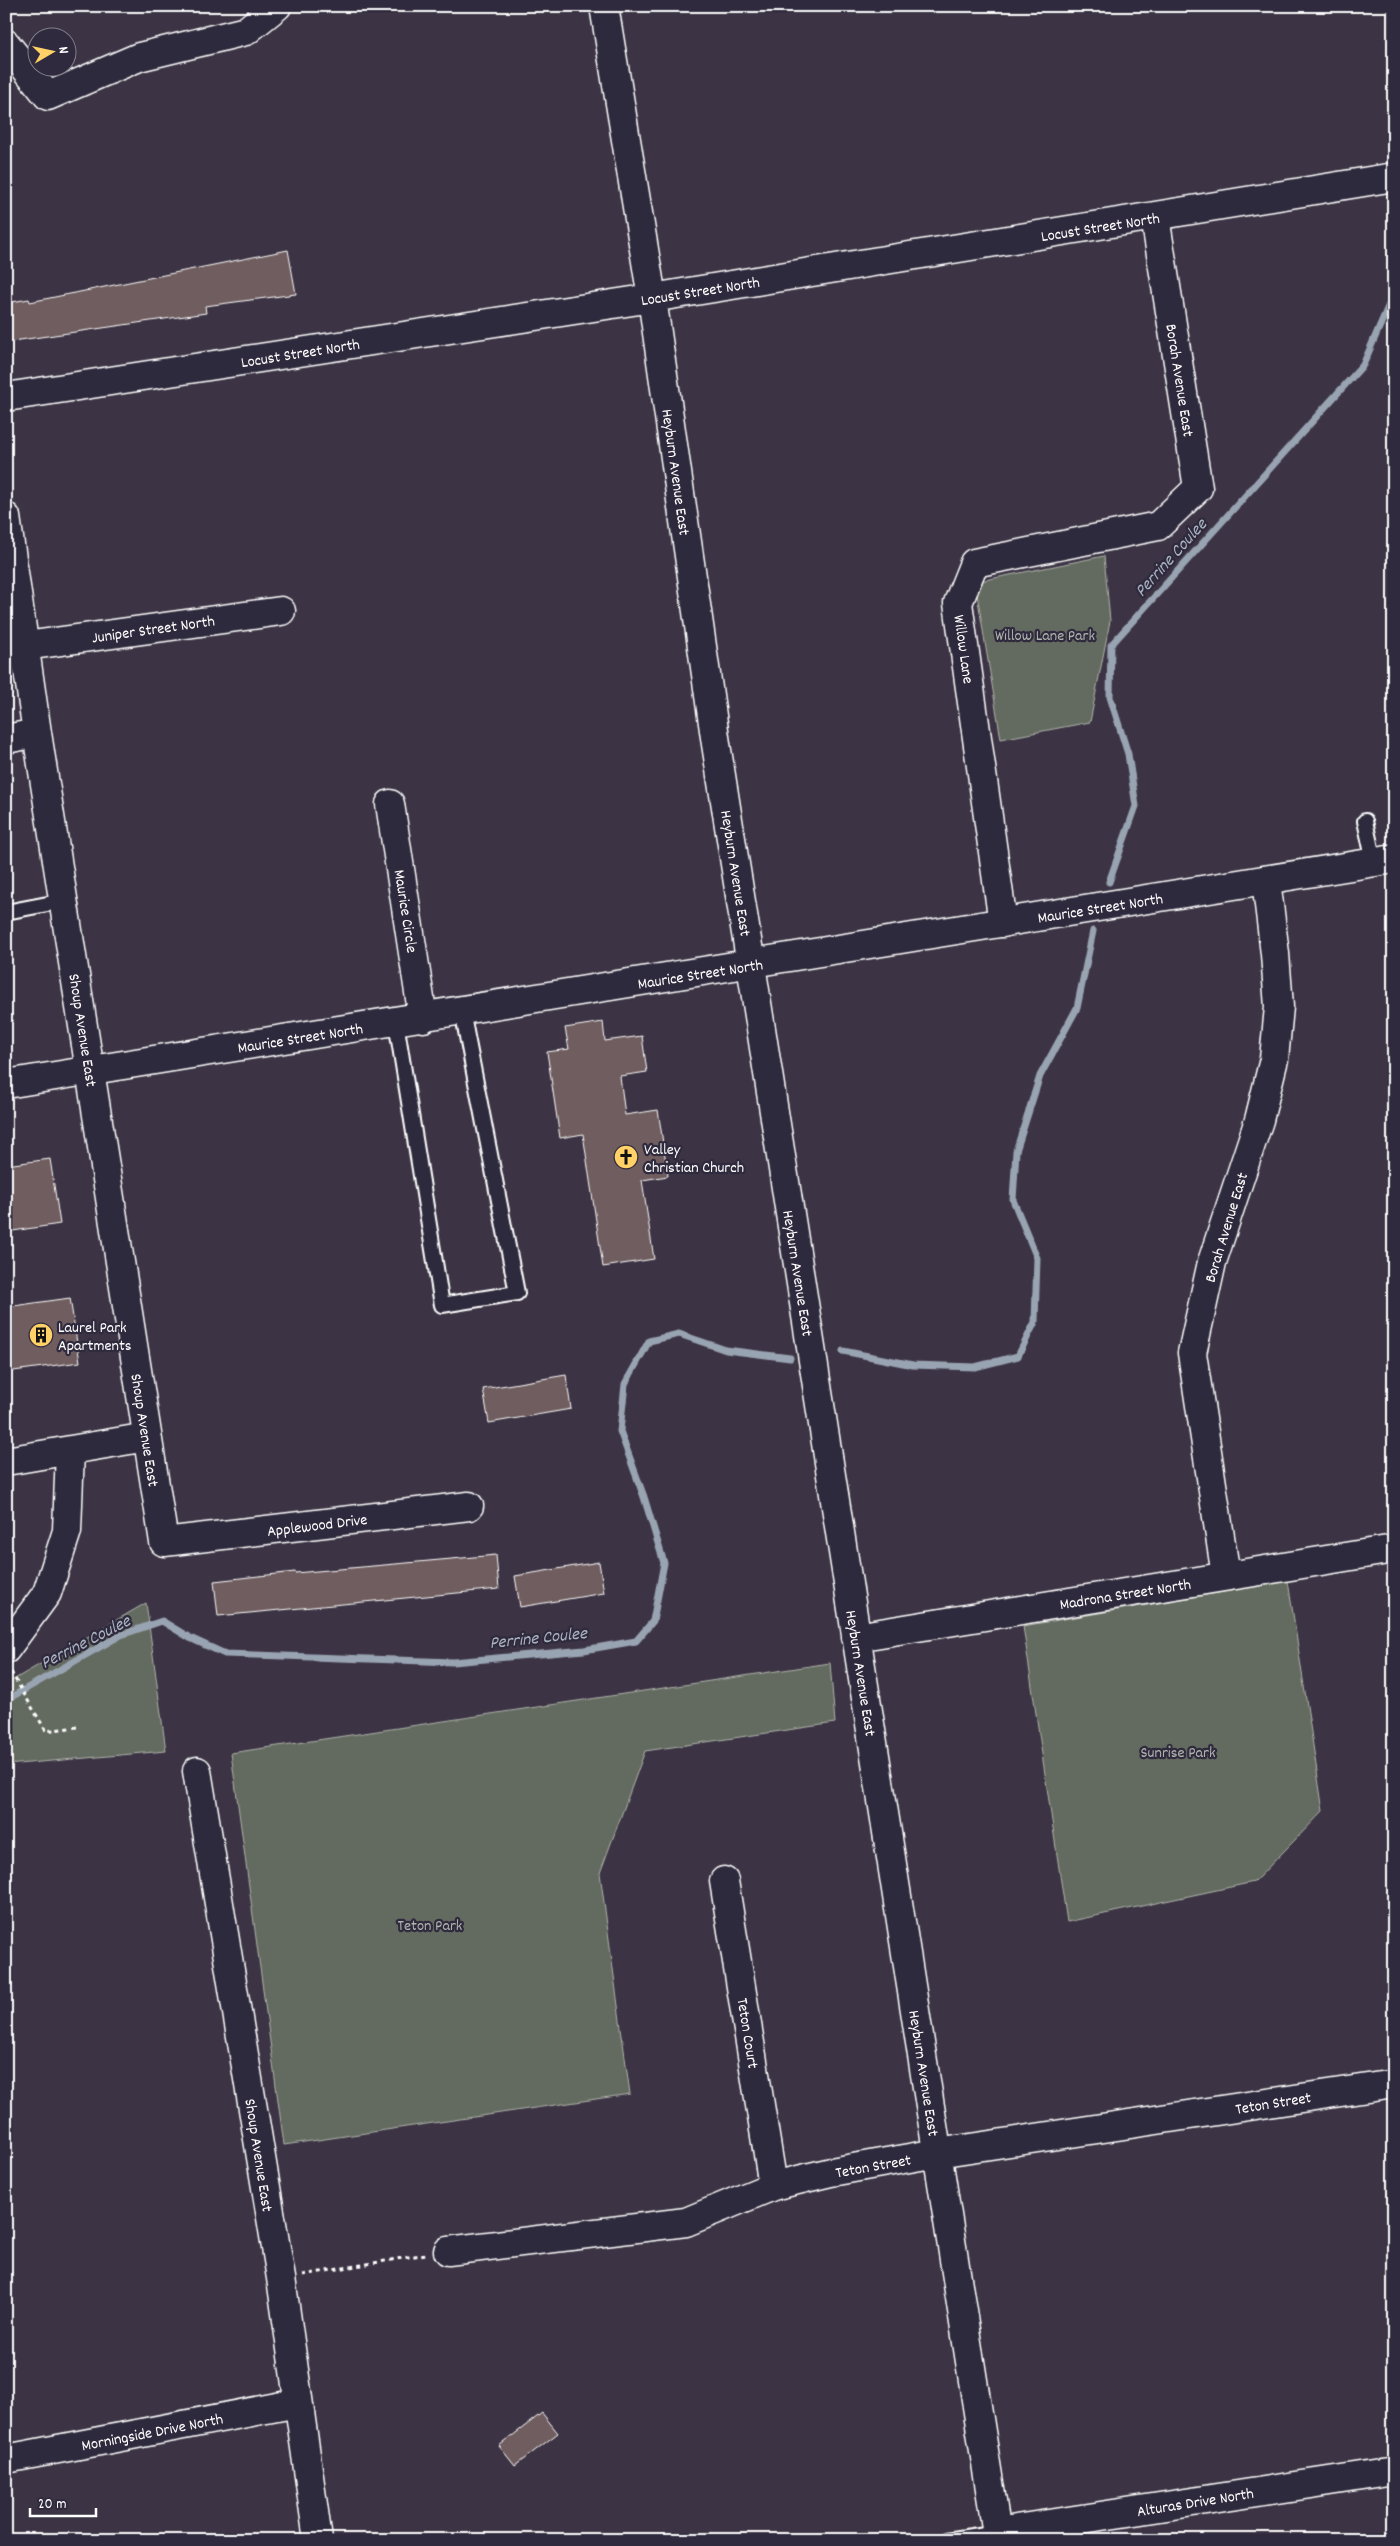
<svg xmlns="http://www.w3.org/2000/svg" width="1400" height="2546" viewBox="0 0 1400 2546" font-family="Dekko,sans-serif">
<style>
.green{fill:#636b5e;stroke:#b1b5ae}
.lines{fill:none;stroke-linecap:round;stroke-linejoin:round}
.stream{stroke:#99a4b3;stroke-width:7}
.building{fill:#705d5e;stroke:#fff}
.lane-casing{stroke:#fff;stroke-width:18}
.street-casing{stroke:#fff;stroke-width:31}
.secondary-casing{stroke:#fff;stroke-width:31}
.path{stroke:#fff;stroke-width:3;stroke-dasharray:4 4;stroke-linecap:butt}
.lane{stroke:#2f2a3d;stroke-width:14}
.street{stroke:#2f2a3d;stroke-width:28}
.secondary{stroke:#2f2a3d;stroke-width:28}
.labels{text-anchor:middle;stroke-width:4.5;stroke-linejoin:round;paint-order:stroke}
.street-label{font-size:16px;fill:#fff;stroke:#2f2a3d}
.park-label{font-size:16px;fill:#b1b5ae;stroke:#2f2a3d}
.poi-label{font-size:16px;fill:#fff;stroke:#2f2a3d;text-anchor:start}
.water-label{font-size:18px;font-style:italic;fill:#aab3c0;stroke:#2f2a3d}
</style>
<rect width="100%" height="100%" fill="#3c3444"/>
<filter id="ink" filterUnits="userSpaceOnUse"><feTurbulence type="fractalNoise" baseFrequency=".02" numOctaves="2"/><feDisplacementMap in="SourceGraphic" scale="10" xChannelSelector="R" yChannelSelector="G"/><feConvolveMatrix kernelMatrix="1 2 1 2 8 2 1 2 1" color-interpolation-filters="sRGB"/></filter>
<g filter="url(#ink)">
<path class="green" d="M 1104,556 L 1110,621 L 1090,722 L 1001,739 L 975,582 Z
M 1288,1581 L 1323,1811 L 1254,1882 L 1067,1922 L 1023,1626 Z
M 146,1603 L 166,1751 L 6,1765 L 6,1684 Z
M 830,1663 L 835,1723 L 645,1751 L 600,1873 L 630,2094 L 284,2145 L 231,1753 Z"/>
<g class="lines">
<path class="stream" d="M 1109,882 L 1136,806 L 1128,754 L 1110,697 L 1111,645 L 1363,365 L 1394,293
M 843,1351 L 913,1365 L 975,1367 L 1018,1356 L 1035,1322 L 1037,1258 L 1013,1200 L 1016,1151 L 1040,1076 L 1077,1008 L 1093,931
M 6,1700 L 121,1635 L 162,1621 L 190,1638 L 225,1654 L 453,1662 L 584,1650 L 636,1641 L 653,1621 L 664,1563 L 644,1497 L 620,1431 L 625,1384 L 649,1341 L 679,1334 L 726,1350 L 790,1358"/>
</g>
<path class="building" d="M 288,250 L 296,294 L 205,306 L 206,313 L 6,342 L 6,303 L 29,299 L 30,302 Z
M 603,1022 L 605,1041 L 642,1036 L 647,1072 L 620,1076 L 625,1115 L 658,1110 L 668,1176 L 642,1180 L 654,1259 L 603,1267 L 583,1134 L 560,1138 L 547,1052 L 569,1049 L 565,1028 Z
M 50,1159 L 60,1224 L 6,1232 L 6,1165 Z
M 70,1298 L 80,1362 L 6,1372 L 6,1307 Z
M 566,1375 L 571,1409 L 489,1423 L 483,1389 Z
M 496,1555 L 499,1589 L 218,1616 L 214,1581 L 295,1572 L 295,1573 Z
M 599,1562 L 604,1593 L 520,1607 L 515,1576 Z
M 542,2413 L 558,2433 L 515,2466 L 499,2446 Z"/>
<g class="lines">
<g class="lane-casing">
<path id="lane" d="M 1365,821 L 1374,862
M 6,912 L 63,901
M 396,1022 L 442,1305 L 517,1293 L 462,1011
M 947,2540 L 997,2532"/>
</g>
<g class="street-casing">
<path id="street" d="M 6,44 L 48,96 L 139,57 L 246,31 L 277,6
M 6,517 L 37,733 L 164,1542 L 469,1506
M 25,646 L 281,611
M 6,739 L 37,733
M 390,804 L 423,1018
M 1003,923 L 958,603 L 974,563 L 1158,526 L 1198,488 L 1155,217
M 751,965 L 998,2540
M 6,1461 L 147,1437
M 1226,1576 L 1192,1353 L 1212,1262 L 1259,1120 L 1274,1059 L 1279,1007 L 1275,954 L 1266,880
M 856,1637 L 1394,1549
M 6,1649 L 47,1593 L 67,1531 L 70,1450
M 197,1771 L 281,2278 L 318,2540
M 724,1881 L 773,2186
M 448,2251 L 686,2222 L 773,2186 L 831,2172 L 937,2153 L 1394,2084
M 6,2459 L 298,2403
M 997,2532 L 1394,2471"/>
</g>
<g class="secondary-casing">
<path id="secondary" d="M 604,6 L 652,298 L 716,744 L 751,965
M 6,397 L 652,298 L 1394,177
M 6,1084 L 1394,859"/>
</g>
<path class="path" d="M 11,1672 L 46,1731 L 77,1727
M 303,2275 L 426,2254"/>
<use href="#lane" class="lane"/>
<use href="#street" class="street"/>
<use href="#secondary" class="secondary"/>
</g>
</g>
<defs>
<g id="church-disc" transform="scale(1.25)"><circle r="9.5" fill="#ffd166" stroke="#2f2a3d"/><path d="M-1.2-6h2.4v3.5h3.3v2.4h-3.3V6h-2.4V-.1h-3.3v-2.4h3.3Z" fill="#111"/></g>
<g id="building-disc" transform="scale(1.25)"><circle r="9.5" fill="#ffd166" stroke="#2f2a3d"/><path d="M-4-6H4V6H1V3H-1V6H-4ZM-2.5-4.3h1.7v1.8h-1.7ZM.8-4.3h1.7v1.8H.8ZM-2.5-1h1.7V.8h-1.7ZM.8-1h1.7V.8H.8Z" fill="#111"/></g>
</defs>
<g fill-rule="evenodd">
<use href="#church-disc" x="626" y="1157"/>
<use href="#building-disc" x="41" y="1335"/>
</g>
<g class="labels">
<g class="street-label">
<text transform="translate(1100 226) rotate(-9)" y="6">Locust Street North</text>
<text transform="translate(700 290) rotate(-9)" y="6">Locust Street North</text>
<text transform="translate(300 352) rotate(-9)" y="6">Locust Street North</text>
<text transform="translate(1181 380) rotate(81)" y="6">Borah Avenue East</text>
<text transform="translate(677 472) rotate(82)" y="6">Heyburn Avenue East</text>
<text transform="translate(153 628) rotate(-8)" y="6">Juniper Street North</text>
<text transform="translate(965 649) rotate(82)" y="6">Willow Lane</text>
<text transform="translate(737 873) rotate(81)" y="6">Heyburn Avenue East</text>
<text transform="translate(1100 907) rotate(-9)" y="6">Maurice Street North</text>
<text transform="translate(407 911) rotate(81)" y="6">Maurice Circle</text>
<text transform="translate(700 973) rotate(-9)" y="6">Maurice Street North</text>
<text transform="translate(84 1030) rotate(81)" y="6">Shoup Avenue East</text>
<text transform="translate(300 1037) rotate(-9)" y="6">Maurice Street North</text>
<text transform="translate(1225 1227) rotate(-73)" y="6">Borah Avenue East</text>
<text transform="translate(799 1273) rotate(81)" y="6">Heyburn Avenue East</text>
<text transform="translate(146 1430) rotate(81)" y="6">Shoup Avenue East</text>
<text transform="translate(317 1524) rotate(-7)" y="6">Applewood Drive</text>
<text transform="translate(1125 1593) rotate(-9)" y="6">Madrona Street North</text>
<text transform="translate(862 1673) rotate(81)" y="6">Heyburn Avenue East</text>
<text transform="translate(749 2033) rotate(81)" y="6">Teton Court</text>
<text transform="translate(925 2073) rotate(81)" y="6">Heyburn Avenue East</text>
<text transform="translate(1273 2102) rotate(-9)" y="6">Teton Street</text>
<text transform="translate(260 2155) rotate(81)" y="6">Shoup Avenue East</text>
<text transform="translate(873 2165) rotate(-10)" y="6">Teton Street</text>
<text transform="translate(152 2431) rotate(-11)" y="6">Morningside Drive North</text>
<text transform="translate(1195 2501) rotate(-9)" y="6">Alturas Drive North</text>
</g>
<g class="park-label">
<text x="1045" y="640">Willow Lane Park</text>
<text x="1178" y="1757">Sunrise Park</text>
<text x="430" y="1930">Teton Park</text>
</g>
<g class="poi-label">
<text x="644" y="1154">Valley<tspan x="644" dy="18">Christian Church</tspan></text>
<text x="58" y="1332">Laurel Park<tspan x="58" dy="18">Apartments</tspan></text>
</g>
<g class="water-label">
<text transform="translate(1170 557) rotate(-48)" y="6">Perrine Coulee</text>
<text transform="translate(538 1637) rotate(-6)" y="6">Perrine Coulee</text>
<text transform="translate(85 1641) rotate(-27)" y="6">Perrine Coulee</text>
</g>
</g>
<rect width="1400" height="2546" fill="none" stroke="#2f2a3d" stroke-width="25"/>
<rect x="12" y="12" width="1375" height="2521" fill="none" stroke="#fff" stroke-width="2" filter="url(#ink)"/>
<g transform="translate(52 52) rotate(81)"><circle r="24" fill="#2f2a3d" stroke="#827f8b"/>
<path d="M0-4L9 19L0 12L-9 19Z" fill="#ffd166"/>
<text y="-8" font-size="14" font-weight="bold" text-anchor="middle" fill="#ffffff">N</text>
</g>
<path d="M30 2508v8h66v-8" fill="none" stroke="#ffffff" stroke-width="2.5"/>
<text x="38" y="2508" font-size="15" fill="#ffffff" stroke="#2f2a3d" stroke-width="4" paint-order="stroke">20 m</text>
</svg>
